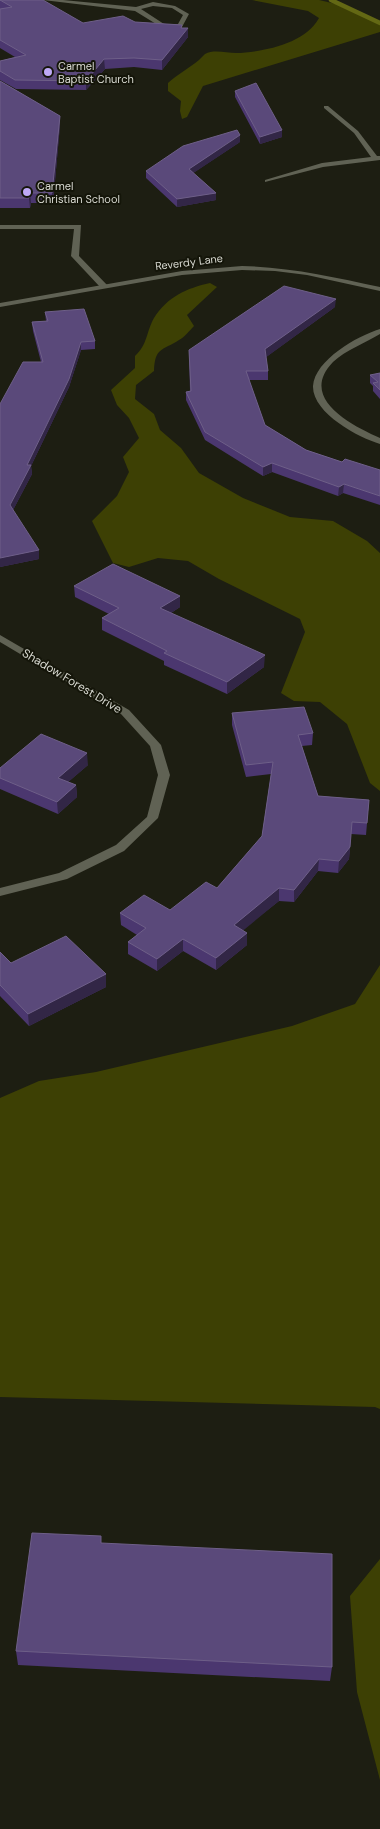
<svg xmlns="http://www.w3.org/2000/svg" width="380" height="1829" viewBox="0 0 380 1829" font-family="'DM Sans',sans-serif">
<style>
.green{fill:#3d4004}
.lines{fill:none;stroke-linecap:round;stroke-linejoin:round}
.stream{stroke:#636814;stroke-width:4.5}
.service{fill:#606254;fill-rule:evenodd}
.minor{fill:#606254;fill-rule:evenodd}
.wall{fill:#4b376f}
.shaded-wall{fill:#322646}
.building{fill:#5a497a;stroke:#6e5f88}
.poi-dot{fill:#bea9f5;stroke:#141509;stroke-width:2}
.labels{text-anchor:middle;stroke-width:4;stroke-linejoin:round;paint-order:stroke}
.far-poi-label{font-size:11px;fill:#d8d9d1;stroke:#141509;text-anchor:start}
.far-street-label{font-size:11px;fill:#d8d9d1;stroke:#141509}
.street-label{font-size:12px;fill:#d8d9d1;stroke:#141509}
</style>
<rect width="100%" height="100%" fill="#1d1e12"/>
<path class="green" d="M 252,0 L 319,0 L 349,7 L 380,23 L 380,32 L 203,86 L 187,117 L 182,119 L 180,111 L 181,101 L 168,91 L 168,83 C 178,74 189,68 199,60 C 201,58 203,56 205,54 C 214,49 226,53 236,53 C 263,52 305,44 319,18 L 308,11 Z
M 210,283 L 217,287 L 187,315 L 194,326 C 189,331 185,337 179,340 C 162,351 155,347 154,371 L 136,385 L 135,399 L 154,414 L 160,430 L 181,448 L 199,473 L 243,498 L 290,517 L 333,521 L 367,541 L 380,553 L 380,791 L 370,783 L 347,724 L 320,702 L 294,701 L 281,693 L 305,632 L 300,619 L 219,579 L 188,561 L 158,558 L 129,567 L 113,563 L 92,521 L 117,496 L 129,472 L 123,457 L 139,438 L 129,418 L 117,405 L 111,390 L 135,368 L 135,356 C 148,344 146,332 154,318 C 167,297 187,288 210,283 Z
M 380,965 L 380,1409 L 375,1407 L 0,1397 L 0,1098 L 39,1081 L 96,1072 L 292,1026 L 355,1004 Z
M 380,1559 L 380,1780 L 357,1692 L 350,1596 Z"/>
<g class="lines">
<path class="stream" d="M 331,0 L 380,23"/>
<path class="service" d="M 43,0 L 63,0 L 136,7 L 153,2 L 175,6 L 189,14 L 182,27 L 161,27 L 135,11 ZM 153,6 L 172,8 L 183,15 L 178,24 L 164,24 L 141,9 Z
M 0,225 L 81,225 L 79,256 L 108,286 L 101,288 L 71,256 L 74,229 L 0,229 Z"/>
<path class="minor" d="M 324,106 L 328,106 L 358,131 L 377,156 L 380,156 L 380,160 L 323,167 L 265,182 L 265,180 L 322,163 L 371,157 L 354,133 L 324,108 Z
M 242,266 C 289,267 334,277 380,287 L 380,291 L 307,275 L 275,271 L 242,270 L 182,275 L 0,307 L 0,303 L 182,271 Z
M 380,329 L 380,334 C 365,343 346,350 333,362 C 298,398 351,425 380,438 L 380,444 C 359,438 312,413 313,386 C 315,360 357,336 380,329 Z
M 0,635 L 129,710 L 161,745 L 170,775 L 158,818 L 124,851 L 67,879 L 0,896 L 0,888 L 59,873 L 116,845 L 147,817 L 158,775 L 150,746 L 121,714 L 0,642 Z"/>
</g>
<path class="wall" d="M 0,0 L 83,23 L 135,22 L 182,25 L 182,28 L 188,37 L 162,70 L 134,67 L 105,69 L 86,90 L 16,89 L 0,80 L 0,61 L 15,57 L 0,48 Z
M 0,81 L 60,116 L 60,125 L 53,203 L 31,203 L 30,208 L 0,208 Z
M 235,91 L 282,130 L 282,137 L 260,144 L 235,97 Z
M 240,142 L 193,173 L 216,193 L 216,200 L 177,207 L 146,178 L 146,171 Z
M 335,307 L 266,357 L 268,371 L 268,380 L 249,380 L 265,425 L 306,450 L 342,462 L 380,470 L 380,505 L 343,493 L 338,496 L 272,472 L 263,476 L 205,440 L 186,400 L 186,392 L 190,391 L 189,350 Z
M 45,312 L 95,341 L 95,349 L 81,350 L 69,387 L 31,466 L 32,474 L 13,510 L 39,559 L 0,567 L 41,362 L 33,331 L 32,322 L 46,321 Z
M 380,373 L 380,399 L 373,391 L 373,386 L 370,383 L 370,375 Z
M 74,586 L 180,596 L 180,607 L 171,613 L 264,667 L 227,694 L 164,665 L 164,661 L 102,630 L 102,618 L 109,614 L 75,597 Z
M 232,713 L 313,733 L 312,745 L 302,746 L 318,796 L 369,800 L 366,835 L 351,834 L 349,859 L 338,873 L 318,871 L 294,902 L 279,901 L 242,930 L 247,945 L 216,970 L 183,951 L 157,971 L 128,954 L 128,942 L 137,935 L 121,925 L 120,913 L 170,910 L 217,888 L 262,836 L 271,774 L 246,777 L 232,725 Z
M 88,765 L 68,782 L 76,785 L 77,797 L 58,814 L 0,789 L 0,768 Z
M 0,952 L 11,963 L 106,974 L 106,987 L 29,1026 L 0,996 Z
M 101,1543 L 332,1667 L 330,1681 L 18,1665 L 16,1651 Z"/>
<path class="shaded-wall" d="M 188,28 L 188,37 L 162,70 L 162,60 Z
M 104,59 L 105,69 L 86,90 L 86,81 Z
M 60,116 L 60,125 L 53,203 L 52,193 Z
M 282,130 L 282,137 L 260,144 L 260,137 Z
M 240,135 L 240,142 L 189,176 L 189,169 Z
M 30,193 L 31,203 L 30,208 L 29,198 Z
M 216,193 L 216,200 L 177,207 L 177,199 Z
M 336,299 L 335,307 L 265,358 L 265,349 Z
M 81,342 L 81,350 L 69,387 L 31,466 L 32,474 L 11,514 L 10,505 Z
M 272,463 L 272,472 L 263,476 L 263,467 Z
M 344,484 L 343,493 L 338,496 L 339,487 Z
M 39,550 L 39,559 L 0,567 L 0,558 Z
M 180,596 L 180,607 L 160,620 L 160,608 Z
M 265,655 L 264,667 L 227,694 L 227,682 Z
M 87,753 L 88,765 L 59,790 L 58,778 Z
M 76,785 L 77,797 L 58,814 L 57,802 Z
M 352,822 L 349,859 L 338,873 L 339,861 Z
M 319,859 L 318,871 L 294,902 L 294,890 Z
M 279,888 L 279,901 L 234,938 L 234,925 Z
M 247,933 L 247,945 L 216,970 L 216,958 Z
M 183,939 L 183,951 L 157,971 L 157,959 Z
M 106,974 L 106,987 L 29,1026 L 28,1014 Z"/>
<path class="building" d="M 0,0 L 43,0 L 83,23 L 123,16 L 135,22 L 182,25 L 181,28 L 188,28 L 162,60 L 134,58 L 104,59 L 86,81 L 15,80 L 0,71 L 0,61 L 26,55 L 0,40 L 0,9 L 12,7 Z
M 0,81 L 60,116 L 52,193 L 30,193 L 29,198 L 0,198 Z
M 256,83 L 282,130 L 260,137 L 235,91 Z
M 237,130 L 240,135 L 189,169 L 216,193 L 177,199 L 146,171 L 183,146 Z
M 284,286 L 336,299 L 265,349 L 268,371 L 246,371 L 265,425 L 306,450 L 342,462 L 345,459 L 380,470 L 380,496 L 344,484 L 339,487 L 272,463 L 263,467 L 205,432 L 186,392 L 191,391 L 189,350 Z
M 84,309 L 95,341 L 81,342 L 69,379 L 27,465 L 31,465 L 10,505 L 39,550 L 0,558 L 0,404 L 23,362 L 43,362 L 32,322 L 48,321 L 45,312 Z
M 380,373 L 380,390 L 373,383 L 378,382 L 370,375 Z
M 113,564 L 180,596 L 160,608 L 265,655 L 227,682 L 164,653 L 167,651 L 102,618 L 119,608 L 74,586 Z
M 304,707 L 313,733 L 298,735 L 318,796 L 369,800 L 367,823 L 352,822 L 350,847 L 339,861 L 319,859 L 294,890 L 279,888 L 234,925 L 247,933 L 216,958 L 183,939 L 157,959 L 128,942 L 146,928 L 120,913 L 144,895 L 170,910 L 206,882 L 217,888 L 262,836 L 273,762 L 246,765 L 232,713 Z
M 41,734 L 87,753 L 58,778 L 76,785 L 57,802 L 0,778 L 0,768 Z
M 66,936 L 106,974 L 28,1014 L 0,985 L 0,952 L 11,963 Z
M 32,1533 L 101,1536 L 101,1543 L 332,1554 L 332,1667 L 16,1651 Z"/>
<g class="poi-dot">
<circle cx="48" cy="72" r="5"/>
<circle cx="27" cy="192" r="5"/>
</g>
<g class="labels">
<g class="far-poi-label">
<text x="58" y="70">Carmel<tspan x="58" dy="13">Baptist Church</tspan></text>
<text x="37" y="190">Carmel<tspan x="37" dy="13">Christian School</tspan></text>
</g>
<g class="far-street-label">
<text transform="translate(189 262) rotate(-7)" y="4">Reverdy Lane</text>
</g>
<g class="street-label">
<text transform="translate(72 681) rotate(31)" y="4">Shadow Forest Drive</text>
</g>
</g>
</svg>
